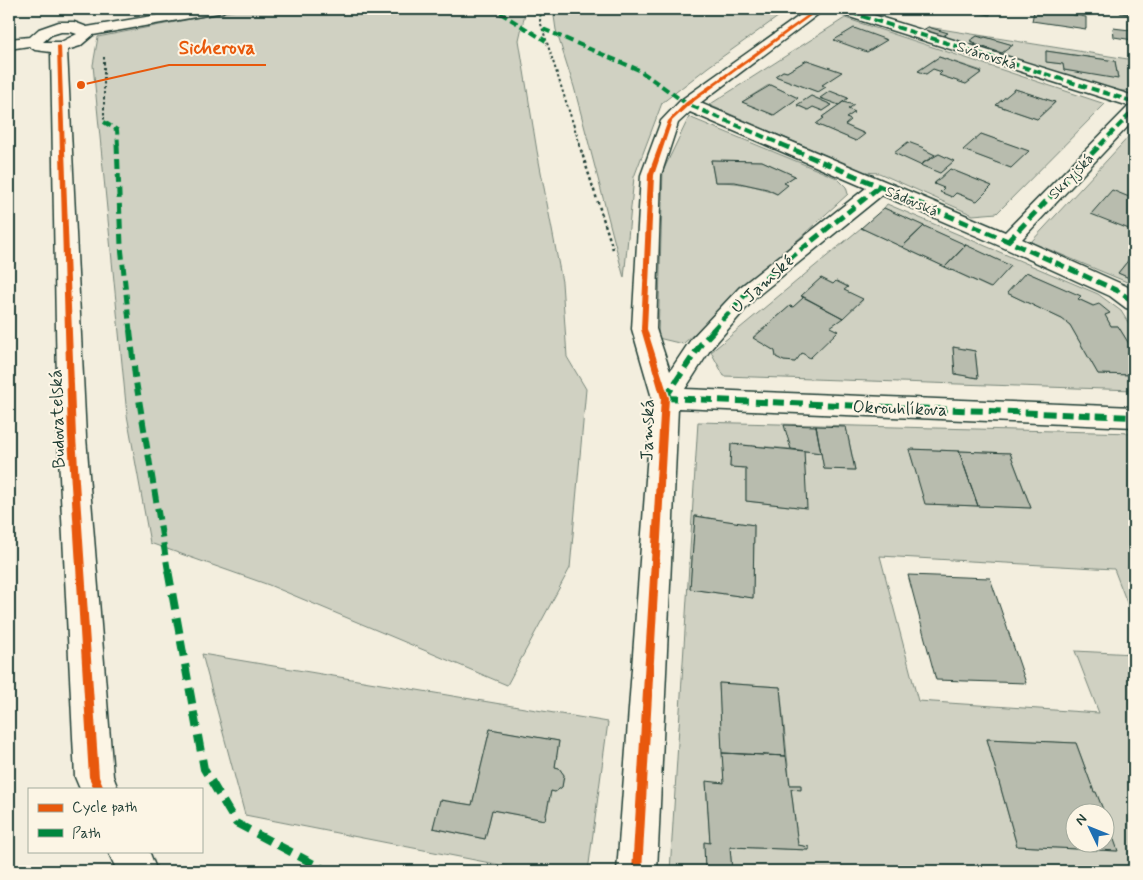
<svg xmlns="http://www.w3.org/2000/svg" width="1143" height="880" viewBox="0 0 1143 880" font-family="Mynerve,sans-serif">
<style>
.green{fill:#d0d1c2;stroke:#78877b;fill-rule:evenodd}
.building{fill:#b8bcae;stroke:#1f3d34}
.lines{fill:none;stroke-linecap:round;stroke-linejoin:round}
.minor-casing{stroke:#1f3d34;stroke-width:3}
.path-far1{stroke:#1f3d34;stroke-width:2;stroke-dasharray:2.5 2.5;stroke-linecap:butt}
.path{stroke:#1f3d34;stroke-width:2.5;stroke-dasharray:3 3;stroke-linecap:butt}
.minor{fill:#fcf5e5;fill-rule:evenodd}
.quiet-far3{stroke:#00873e;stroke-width:4;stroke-dasharray:8 4;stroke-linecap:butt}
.quiet-far2{stroke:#00873e;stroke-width:5;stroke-dasharray:10 5;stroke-linecap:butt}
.quiet-far1{stroke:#00873e;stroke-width:6;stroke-dasharray:12 6;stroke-linecap:butt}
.quiet{stroke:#00873e;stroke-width:8;stroke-dasharray:16 8;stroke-linecap:butt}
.cycleway-casing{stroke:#fcf5e5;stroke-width:3}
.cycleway{fill:#e8590c;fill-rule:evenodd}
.labels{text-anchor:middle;stroke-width:4;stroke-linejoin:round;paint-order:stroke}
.far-street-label{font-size:15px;fill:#1f3d34;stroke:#fcf5e5}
.street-label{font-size:18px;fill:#1f3d34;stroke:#fcf5e5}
.leader{fill:none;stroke:#e8590c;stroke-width:2}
.callout-dot{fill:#e8590c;stroke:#fcf5e5;stroke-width:2}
.callout-label{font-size:19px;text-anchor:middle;font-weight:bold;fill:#e8590c;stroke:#fcf5e5;stroke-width:4;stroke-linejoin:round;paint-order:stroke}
</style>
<rect width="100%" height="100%" fill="#f3eede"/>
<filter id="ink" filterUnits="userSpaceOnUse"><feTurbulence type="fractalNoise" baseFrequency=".02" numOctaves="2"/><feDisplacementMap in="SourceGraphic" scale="10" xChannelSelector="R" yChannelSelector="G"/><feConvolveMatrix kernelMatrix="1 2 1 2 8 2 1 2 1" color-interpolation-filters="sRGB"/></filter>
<g filter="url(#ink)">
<path class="green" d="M 243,9 L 526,9 L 519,40 L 537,151 L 562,282 L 567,357 L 586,389 L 570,568 L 507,685 L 269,585 L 150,543 L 127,415 L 93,65 L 98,37 Z
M 553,9 L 789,9 L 708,67 L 662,103 L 634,177 L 624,278 L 574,87 L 556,30 Z
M 845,18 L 1105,104 L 997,213 L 973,215 L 879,173 L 864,172 L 709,105 ZM 939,57 L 982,71 L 982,72 L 966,84 L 939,75 L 942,72 L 933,69 L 926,74 L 918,71 ZM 807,60 L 841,72 L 822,85 L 825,87 L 818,92 L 775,76 L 783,71 L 787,72 ZM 771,85 L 798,98 L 774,115 L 742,102 L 767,86 ZM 1015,89 L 1055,102 L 1055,103 L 1037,119 L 996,105 ZM 830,91 L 847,98 L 843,102 L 853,105 L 848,109 L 855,112 L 846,118 L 850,120 L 845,125 L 864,133 L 856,141 L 816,124 L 824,118 L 822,117 L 839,105 L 821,98 ZM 811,96 L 832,105 L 823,111 L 813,107 L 808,110 L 798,106 ZM 981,134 L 1028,151 L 1011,168 L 964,150 ZM 908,142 L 935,155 L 939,154 L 954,161 L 940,173 L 895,153 ZM 950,169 L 992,186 L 976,201 L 956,193 L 952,197 L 941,192 L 944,188 L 934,183 Z
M 928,27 L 1134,60 L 1134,90 L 1110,92 L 943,36 L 947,33 ZM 977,36 L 985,37 L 1012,45 L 1002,53 L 975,44 L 976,43 L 970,40 ZM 1046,51 L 1115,61 L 1118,78 L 1064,70 L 1063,64 L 1047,62 Z
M 689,117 L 837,178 L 846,187 L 848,194 L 683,344 L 658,338 L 663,171 ZM 711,160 L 762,161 L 795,176 L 784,183 L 787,185 L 777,194 C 757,185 736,182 715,182 Z
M 1134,131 L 1134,199 L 1112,191 L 1092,213 L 1134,231 L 1134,258 L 1131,257 L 1118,273 L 1134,280 L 1134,285 L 1031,242 Z
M 887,204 L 1098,294 L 1121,311 L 1134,332 L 1134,352 L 1118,326 L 1111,326 L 1105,315 L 1110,313 L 1078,299 L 1080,296 L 1026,272 L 1007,293 L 1062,319 L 1070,325 L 1098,374 L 1134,375 L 1134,390 L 724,376 L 711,352 L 861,228 L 990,288 L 1011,266 L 884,208 ZM 821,278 L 833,284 L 836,281 L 847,286 L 844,290 L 863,300 L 830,327 L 810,357 L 802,353 L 795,362 L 784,361 L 776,357 L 775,351 L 753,337 L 790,306 L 793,307 L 803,298 L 802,295 ZM 953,347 L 975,351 L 978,378 L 955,374 Z
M 698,422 L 1134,433 L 1134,621 L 1114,569 L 880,556 L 918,701 L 1099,713 L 1075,651 L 1134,654 L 1134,871 L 732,871 L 730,847 L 809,850 L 809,847 L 798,845 L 791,789 L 801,789 L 800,785 L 790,785 L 780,687 L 719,683 L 724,783 L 706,782 L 710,843 L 704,843 L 705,871 L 670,871 ZM 785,425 L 846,427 L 855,470 L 824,469 L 821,453 L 804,451 L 806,508 L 746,501 L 746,468 L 730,467 L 731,444 L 791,449 ZM 909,449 L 1010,453 L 1031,508 L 926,504 ZM 695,516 L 754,525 L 753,598 L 690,589 ZM 987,739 L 1076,743 L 1094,792 L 1096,792 L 1104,812 L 1106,812 L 1117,851 L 1017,846 Z
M 202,654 L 608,722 L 588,871 L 531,871 L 245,815 ZM 490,729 L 559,741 L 555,767 L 559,768 L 564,775 L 562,787 L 555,792 L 551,791 L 545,820 L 492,810 L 485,839 L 433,828 L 441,800 L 472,805 Z"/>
<path class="building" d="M 958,9 L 991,9 L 990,15 Z
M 1045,10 L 1086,17 L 1086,29 L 1032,21 L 1034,11 L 1045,13 Z
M 1129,23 L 1134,24 L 1133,40 L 1114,37 L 1113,28 L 1130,30 Z
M 928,27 L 948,33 L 943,36 L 923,30 Z
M 854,28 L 887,40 L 867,52 L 834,40 Z
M 977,36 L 983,38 L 985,37 L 1013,45 L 1002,53 L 974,44 L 976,43 L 970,41 Z
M 1046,51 L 1115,61 L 1118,79 L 1064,70 L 1063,64 L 1046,62 Z
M 939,57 L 982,72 L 966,84 L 939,75 L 942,72 L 933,69 L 926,74 L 918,71 Z
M 807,60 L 842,72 L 822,85 L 826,87 L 818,92 L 775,76 L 783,71 L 787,72 Z
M 771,85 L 798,98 L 774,115 L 742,102 Z
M 1015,89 L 1055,102 L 1037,119 L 996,105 Z
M 830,91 L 848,98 L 839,105 L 820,98 Z
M 811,96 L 832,105 L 823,111 L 813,107 L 808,110 L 797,105 Z
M 843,102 L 854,105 L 848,109 L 855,112 L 846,118 L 851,120 L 845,125 L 865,134 L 856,141 L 816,124 L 824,118 L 822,117 Z
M 981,134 L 1029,151 L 1011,168 L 963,150 Z
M 908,142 L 924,148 L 923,149 L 935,155 L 920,165 L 894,153 Z
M 939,154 L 954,161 L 940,173 L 920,165 Z
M 711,160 L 762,161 L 795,176 L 784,183 L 788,185 L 777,194 L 767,189 L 735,182 L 715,182 Z
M 950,169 L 992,186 L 977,201 L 956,193 L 952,197 L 940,192 L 944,188 L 934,184 Z
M 1112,190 L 1134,199 L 1134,231 L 1091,214 Z
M 884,208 L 924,226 L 902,247 L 861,228 Z
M 924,226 L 966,245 L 945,267 L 902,247 Z
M 966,245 L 1011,266 L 991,288 L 945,267 Z
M 1131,257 L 1134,258 L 1134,280 L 1118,273 Z
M 1026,272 L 1081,296 L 1078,299 L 1093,306 L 1099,304 L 1110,313 L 1105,315 L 1111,326 L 1118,326 L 1134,352 L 1134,375 L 1098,374 L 1070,325 L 1062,319 L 1007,293 Z
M 821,278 L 833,284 L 836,281 L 848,287 L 844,290 L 863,299 L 843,318 L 801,296 Z
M 802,296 L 843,318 L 830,327 L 838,331 L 810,358 L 802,353 L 795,362 L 784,361 L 776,357 L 775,351 L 753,338 L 790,306 L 793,307 L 803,298 Z
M 953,347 L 975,351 L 978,378 L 955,374 Z
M 784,425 L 816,426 L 821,453 L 791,449 Z
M 816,426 L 846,427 L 855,470 L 824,469 Z
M 731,444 L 804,451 L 807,508 L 746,501 L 746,468 L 730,467 Z
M 909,449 L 959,451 L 978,506 L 925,504 Z
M 959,451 L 1010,453 L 1031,508 L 978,506 Z
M 695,516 L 754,525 L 753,598 L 690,589 Z
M 908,575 L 990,578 L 1026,683 L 936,680 Z
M 719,683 L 780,687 L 786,756 L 722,753 Z
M 490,729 L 559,741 L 555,767 L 559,768 L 564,775 L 562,787 L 555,792 L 551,791 L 545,820 L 492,810 L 485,839 L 433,828 L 440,800 L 472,805 Z
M 987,739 L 1076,743 L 1094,792 L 1096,792 L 1104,812 L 1076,812 L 1076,842 L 1106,842 L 1106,817 L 1118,851 L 1017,846 Z
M 722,753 L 786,756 L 790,785 L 801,785 L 801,790 L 791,789 L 798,845 L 809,847 L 809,850 L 730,847 L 732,871 L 705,871 L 704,842 L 710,843 L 706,781 L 724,783 Z"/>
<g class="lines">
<g class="minor-casing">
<path id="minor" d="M 193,9 L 225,9 L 223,12 L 218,13 L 93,35 L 80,46 L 67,50 L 86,437 L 113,776 L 118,789 L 80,789 L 75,777 L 58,437 L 51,52 L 35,50 L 29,46 L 9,49 L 9,39 L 30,37 L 39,29 L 59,22 L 74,22 L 87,27 ZM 61,32 L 71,32 L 77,34 L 61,42 L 43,42 L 51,35 Z
M 809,9 L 825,9 L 700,103 L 1005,232 L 1129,106 L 834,12 L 832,9 L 854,9 L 1134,96 L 1134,120 L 1022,239 L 1126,286 L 1134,291 L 1134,310 L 1126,308 L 1110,296 L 1000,246 L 882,195 L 755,298 L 710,350 L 685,389 L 1134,407 L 1134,427 L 678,408 L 657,871 L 617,871 L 652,398 L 632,329 L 641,175 L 661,121 L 681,100 ZM 690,112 L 866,188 L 739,288 L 692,338 L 670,371 L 656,329 L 661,175 L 678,123 Z
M 1119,9 L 1134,9 L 1134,14 L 1121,12 Z
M 108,851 L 149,851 L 157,871 L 117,871 Z"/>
</g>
<path class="path-far1" d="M 541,9 L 540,21 L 580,145
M 104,57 L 104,122"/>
<path class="path" d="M 579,144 L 613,249"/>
<use href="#minor" class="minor"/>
<path class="quiet-far3" d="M 489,9 L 497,11 L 546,41
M 529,9 L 541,15
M 839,9 L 1134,102
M 1126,9 L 1134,10
M 543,29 L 639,70 L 687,104 L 783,145
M 104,122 L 117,130 L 118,145
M 1100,145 L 1134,110"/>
<path class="quiet-far2" d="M 117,144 L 121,246 L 130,331
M 780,144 L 1008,241 L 1118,291 L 1134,302
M 1008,241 L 1101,144
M 712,331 L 747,293 L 879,187"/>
<path class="quiet-far1" d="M 130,330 L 135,376 L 168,571
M 665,398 L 1134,417
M 665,398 L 701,344 L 714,330"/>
<path class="quiet" d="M 168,570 L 204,769 L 236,823 L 327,871"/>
<g class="cycleway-casing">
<path id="cycleway" d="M 816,9 L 820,9 L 689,105 L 672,121 L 654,175 L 647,329 L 669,398 L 642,871 L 632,871 L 661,398 L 641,329 L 648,175 L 668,121 L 685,103 Z
M 59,45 L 61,46 L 76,437 L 99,777 L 104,789 L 94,789 L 89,777 L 68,437 L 57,46 Z"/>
</g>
<use href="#cycleway" class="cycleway"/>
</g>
</g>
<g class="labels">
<g class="far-street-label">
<text transform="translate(987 55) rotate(18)" y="5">Svárovská</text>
<text transform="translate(1071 176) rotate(-46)" y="5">Skryjská</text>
<text transform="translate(912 201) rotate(23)" y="5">Sádovská</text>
</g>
<g class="street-label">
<text transform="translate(762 284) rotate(-42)" y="6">U Jamské</text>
<text transform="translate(900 408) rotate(2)" y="6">Okrouhlíkova</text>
<text transform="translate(57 419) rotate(-92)" y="6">Budovatelská</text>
<text transform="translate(647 430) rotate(-89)" y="6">Jamská</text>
</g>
</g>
<path class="leader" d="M81 85L169 65H266"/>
<circle class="callout-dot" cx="81" cy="85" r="5"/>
<g class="callout-label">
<text x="217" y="54">Sicherova</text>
</g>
<rect width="1143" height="880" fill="none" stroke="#fcf5e5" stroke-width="30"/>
<rect x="15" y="15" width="1113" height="850" fill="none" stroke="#1f3d34" stroke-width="2" filter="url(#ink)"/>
<rect x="28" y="788" width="175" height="65" fill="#fcf5e5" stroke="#a4ab9e"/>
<rect x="38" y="804" width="25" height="8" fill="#e8590c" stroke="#a4ab9e"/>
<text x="72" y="812" font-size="15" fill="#1f3d34">Cycle path</text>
<rect x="38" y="829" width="25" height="8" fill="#00873e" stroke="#a4ab9e"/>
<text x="72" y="838" font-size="15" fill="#1f3d34">Path</text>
<g transform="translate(1090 828) rotate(313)"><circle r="24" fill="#fcf5e5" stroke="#a4ab9e"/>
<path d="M0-4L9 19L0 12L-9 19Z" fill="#1f6fb2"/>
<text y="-8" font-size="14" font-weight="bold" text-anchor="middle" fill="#1f3d34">N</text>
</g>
</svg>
